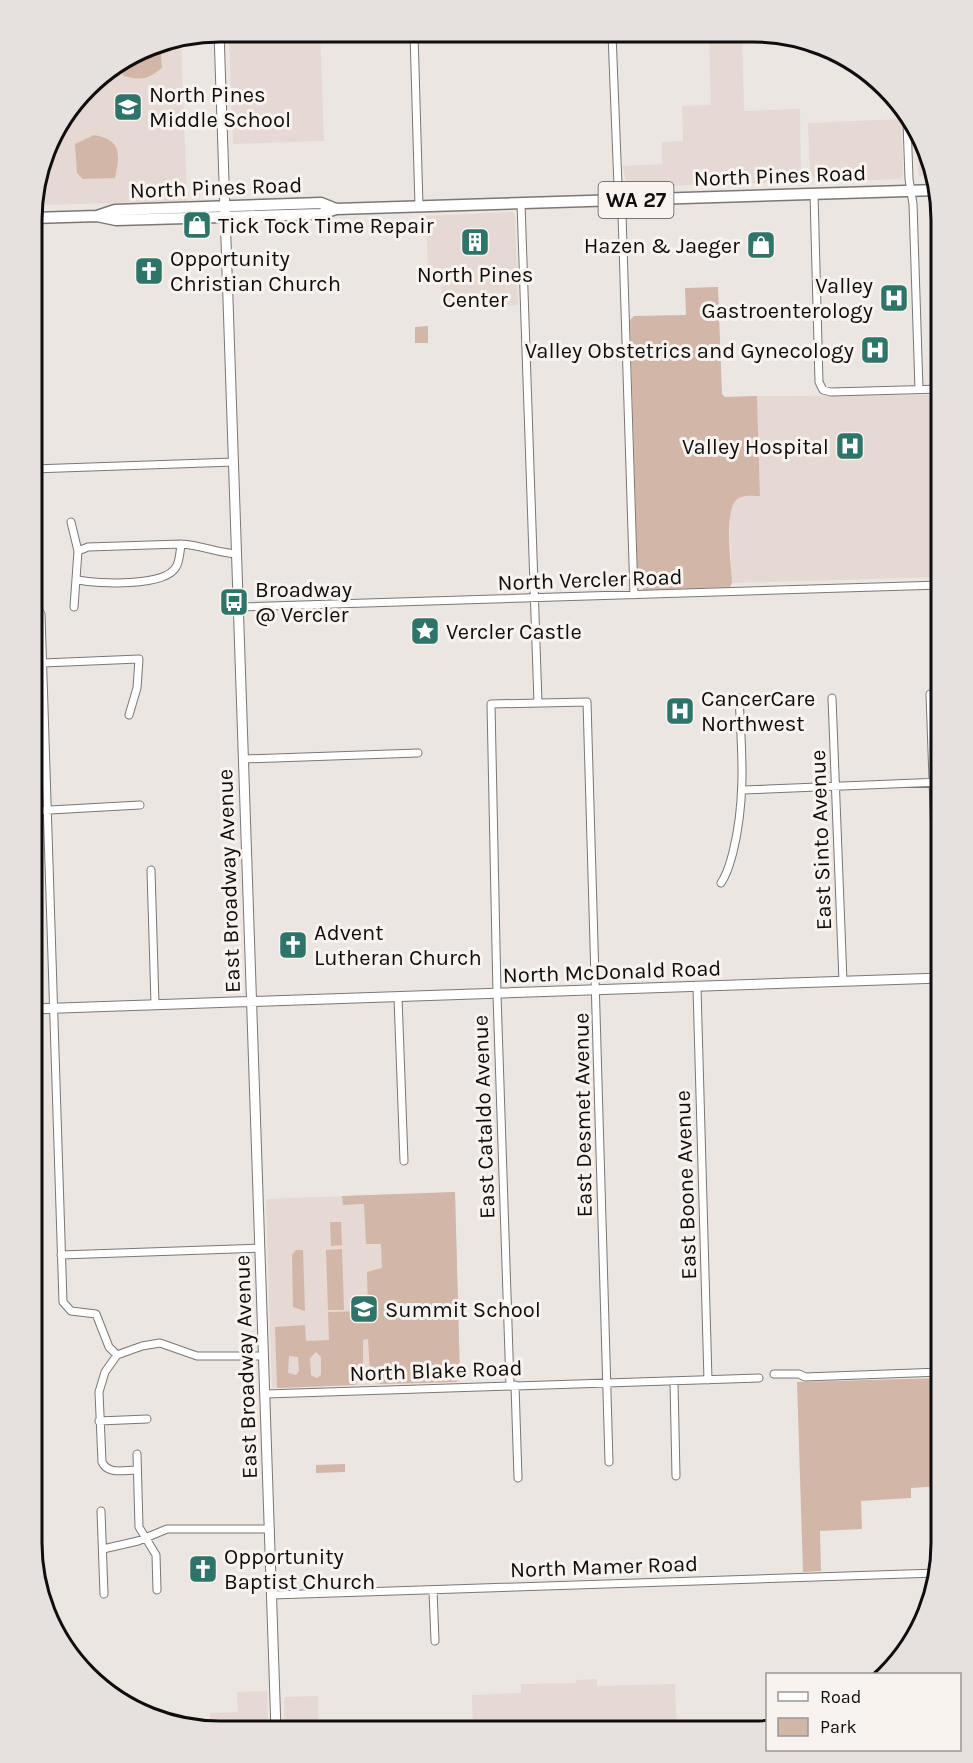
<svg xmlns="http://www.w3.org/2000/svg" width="973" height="1763" viewBox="0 0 973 1763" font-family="Karla,sans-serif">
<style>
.built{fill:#e6d8d2}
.green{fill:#d2b6a8;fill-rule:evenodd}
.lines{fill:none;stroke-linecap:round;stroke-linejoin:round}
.street-casing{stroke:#7c7774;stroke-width:9}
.secondary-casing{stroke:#7c7774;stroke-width:11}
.primary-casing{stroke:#7c7774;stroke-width:13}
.street{stroke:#fff;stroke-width:7}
.secondary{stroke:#fff;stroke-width:9}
.primary{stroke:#fff;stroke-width:10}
.labels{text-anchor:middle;stroke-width:6;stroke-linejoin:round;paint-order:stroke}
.shield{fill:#f9f3f0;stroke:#555251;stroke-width:1.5}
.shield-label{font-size:21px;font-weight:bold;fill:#0f0d0d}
.poi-label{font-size:22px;fill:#0f0d0d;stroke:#f9f3f0;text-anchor:start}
.street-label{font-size:22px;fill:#0f0d0d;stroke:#f9f3f0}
.rim{fill:none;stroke:#0f0d0d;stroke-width:3}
</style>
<rect width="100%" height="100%" fill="#ece6e3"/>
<path class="built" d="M 229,32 L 320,32 L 324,141 L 233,144 Z
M 709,35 L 742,35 L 744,111 L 800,109 L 801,174 L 792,182 L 628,187 L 622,166 L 662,164 L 662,142 L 683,141 L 682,106 L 711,105 Z
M 181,39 L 187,201 L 41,205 L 37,203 L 36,185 L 51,136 L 95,78 L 148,46 Z
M 901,119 L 903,175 L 900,179 L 818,182 L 810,174 L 808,123 Z
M 916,137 L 931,159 L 935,178 L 919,176 Z
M 513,212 L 515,215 L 518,305 L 442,308 L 441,268 L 428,268 L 426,216 Z
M 941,395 L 941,577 L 732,583 L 729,513 L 734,501 L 742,496 L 760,495 L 757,396 Z
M 455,1192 L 460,1382 L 272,1388 L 266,1199 Z
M 597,1679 L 597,1686 L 675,1684 L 677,1731 L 473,1731 L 472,1695 L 521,1693 L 521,1684 L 576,1683 L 576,1680 Z
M 267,1691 L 268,1730 L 210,1730 L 210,1713 L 238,1712 L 237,1692 Z
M 318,1696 L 319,1730 L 285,1730 L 284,1697 Z"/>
<path class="green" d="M 160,43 L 162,68 C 148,79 141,81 124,76 L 118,64 L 148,46 Z
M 94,135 C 122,140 120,154 115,178 L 83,179 L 77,173 L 75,144 Z
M 718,287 L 722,394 L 725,397 L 757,396 L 760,496 C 755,496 746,495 741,497 C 721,503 732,565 732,583 L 730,587 L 644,590 L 638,584 L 630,320 L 634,316 L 686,315 L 685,288 Z
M 428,326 L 428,343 L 415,343 L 415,327 Z
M 455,1192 L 460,1376 L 456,1382 L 379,1384 L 370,1374 L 368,1339 L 363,1340 L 363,1374 L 355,1385 L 277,1388 L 275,1327 L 305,1325 L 306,1341 L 329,1340 L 328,1312 L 368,1311 L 367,1272 L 382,1268 L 381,1244 L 366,1244 L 364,1204 L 343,1205 L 342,1196 ZM 316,1352 L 321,1357 L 321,1375 L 317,1378 L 311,1375 L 310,1358 ZM 289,1356 L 298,1357 L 299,1371 L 296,1375 L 288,1373 Z
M 330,1222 L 341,1222 L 342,1245 L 331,1246 Z
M 342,1249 L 344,1310 L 328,1310 L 326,1250 Z
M 296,1250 L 303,1250 L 305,1311 L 293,1307 L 292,1255 Z
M 941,1378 L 941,1486 L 911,1488 L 911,1498 L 861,1501 L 862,1529 L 820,1531 L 821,1571 L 803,1572 L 797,1382 Z
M 345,1464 L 345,1472 L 316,1473 L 316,1465 Z"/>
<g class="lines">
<g class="street-casing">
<path id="street" d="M 414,33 L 419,206
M 612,34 L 618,186 L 622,214 L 634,595
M 907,122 L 909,179 L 913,204 L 919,389
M 814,194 L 819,382 L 823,390 L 831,392 L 941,389
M 521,203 L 538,703
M 33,469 L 234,462
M 71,522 L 78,551 L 74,607
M 78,551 L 88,547 L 181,544 C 201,545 218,553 237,554
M 33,555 L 36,555
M 78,580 C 98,584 165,587 176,567 C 180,561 180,550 181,544
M 239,607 L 941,585
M 41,614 L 63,1302 L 71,1311 L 96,1314 L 109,1347 L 117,1355
M 43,663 L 139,659 L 137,688 L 129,715
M 930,694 L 940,978
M 832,698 L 843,981
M 244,759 L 418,753
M 743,790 L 941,782
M 32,811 L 140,805
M 151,870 L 155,1004
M 721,883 C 728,873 730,863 733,852 C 746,800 742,751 739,698
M 697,988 L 708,1380
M 398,997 L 404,1161
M 61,1255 L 260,1248
M 774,1374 L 799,1374 L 805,1377 L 941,1372
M 674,1382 L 676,1476
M 510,1385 L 497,995 L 491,704 L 587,702 L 609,1462
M 515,1385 L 518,1478
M 266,1394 L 759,1378
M 99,1421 L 147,1419
M 137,1454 L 139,1527 L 156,1555 L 157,1590
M 137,1470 C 124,1470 108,1475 102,1462 L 99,1392 L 105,1372 L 117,1355 L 142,1346 L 160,1343 L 197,1356 L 264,1356
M 101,1511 L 104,1594
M 32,1531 L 32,1546
M 103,1549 L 138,1541 L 167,1529 L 270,1529
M 433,1590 L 435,1641
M 272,1595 L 937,1573"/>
</g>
<g class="secondary-casing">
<path id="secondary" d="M 219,32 L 276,1730
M 32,1009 L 941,978"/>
</g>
<g class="primary-casing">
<path id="primary" d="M 97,216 L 115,210 L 321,203 L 336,209
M 33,218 L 97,216 L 116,220 L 321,214 L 336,209 L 937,190"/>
</g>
<use href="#street" class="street"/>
<use href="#secondary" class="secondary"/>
<use href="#primary" class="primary"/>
</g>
<defs>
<g id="school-square" transform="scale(1.5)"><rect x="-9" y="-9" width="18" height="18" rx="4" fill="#2e7468" stroke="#f9f3f0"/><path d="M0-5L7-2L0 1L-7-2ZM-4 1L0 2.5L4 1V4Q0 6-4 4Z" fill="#fff"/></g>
<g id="shop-square" transform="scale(1.5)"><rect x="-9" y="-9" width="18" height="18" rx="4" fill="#2e7468" stroke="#f9f3f0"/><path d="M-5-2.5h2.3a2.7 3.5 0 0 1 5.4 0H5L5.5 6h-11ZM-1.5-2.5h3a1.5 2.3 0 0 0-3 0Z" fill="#fff"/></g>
<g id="building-square" transform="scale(1.5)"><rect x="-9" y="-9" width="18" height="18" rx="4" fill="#2e7468" stroke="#f9f3f0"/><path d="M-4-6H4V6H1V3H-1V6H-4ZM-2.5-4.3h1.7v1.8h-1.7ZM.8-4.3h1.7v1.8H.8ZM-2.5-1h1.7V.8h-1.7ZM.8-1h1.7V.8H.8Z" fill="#fff"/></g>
<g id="church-square" transform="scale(1.5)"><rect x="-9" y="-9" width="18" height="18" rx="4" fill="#2e7468" stroke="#f9f3f0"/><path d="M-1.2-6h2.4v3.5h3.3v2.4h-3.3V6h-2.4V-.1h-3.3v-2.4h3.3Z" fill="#fff"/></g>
<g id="hospital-square" transform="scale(1.5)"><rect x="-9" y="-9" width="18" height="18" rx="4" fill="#2e7468" stroke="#f9f3f0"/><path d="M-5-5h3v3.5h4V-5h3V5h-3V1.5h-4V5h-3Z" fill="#fff"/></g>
<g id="bus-square" transform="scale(1.5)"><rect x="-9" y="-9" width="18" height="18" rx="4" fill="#2e7468" stroke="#f9f3f0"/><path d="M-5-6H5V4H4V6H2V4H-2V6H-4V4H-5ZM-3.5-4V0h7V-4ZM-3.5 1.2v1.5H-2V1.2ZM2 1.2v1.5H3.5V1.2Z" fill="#fff"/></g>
<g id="sight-square" transform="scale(1.5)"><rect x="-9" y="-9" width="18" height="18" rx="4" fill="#2e7468" stroke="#f9f3f0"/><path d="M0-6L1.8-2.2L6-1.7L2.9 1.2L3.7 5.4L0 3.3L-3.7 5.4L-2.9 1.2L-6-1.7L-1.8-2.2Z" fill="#fff"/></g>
</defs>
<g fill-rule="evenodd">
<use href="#school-square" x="128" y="107"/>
<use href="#shop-square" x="197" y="225"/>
<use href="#building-square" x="475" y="242"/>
<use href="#shop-square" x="761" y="245"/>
<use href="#church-square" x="149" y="271"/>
<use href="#hospital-square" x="894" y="298"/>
<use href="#hospital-square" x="875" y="350"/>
<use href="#hospital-square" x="850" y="446"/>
<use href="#bus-square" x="234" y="602"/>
<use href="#sight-square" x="425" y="631"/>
<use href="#hospital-square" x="680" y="711"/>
<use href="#church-square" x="293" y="945"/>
<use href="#school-square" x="364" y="1309"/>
<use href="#church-square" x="203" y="1569"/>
</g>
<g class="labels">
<rect class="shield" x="598.5" y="182" width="75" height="36" rx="4.5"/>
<g class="shield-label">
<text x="636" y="207">WA 27</text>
</g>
<g class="poi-label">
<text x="149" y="102">North Pines<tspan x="149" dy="25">Middle School</tspan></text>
<text x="218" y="233">Tick Tock Time Repair</text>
<text x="740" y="253" text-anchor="end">Hazen &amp; Jaeger</text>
<text x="170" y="266">Opportunity<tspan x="170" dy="25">Christian Church</tspan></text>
<text x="475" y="282" text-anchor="middle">North Pines<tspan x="475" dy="25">Center</tspan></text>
<text x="873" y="293" text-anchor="end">Valley<tspan x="873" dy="25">Gastroenterology</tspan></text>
<text x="854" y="358" text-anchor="end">Valley Obstetrics and Gynecology</text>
<text x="829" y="454" text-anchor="end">Valley Hospital</text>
<text x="255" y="597">Broadway<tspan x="255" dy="25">@ Vercler</tspan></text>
<text x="446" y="639">Vercler Castle</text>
<text x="701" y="706">CancerCare<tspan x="701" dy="25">Northwest</tspan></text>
<text x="314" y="940">Advent<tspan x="314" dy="25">Lutheran Church</tspan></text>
<text x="385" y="1317">Summit School</text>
<text x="224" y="1564">Opportunity<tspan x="224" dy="25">Baptist Church</tspan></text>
</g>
<g class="street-label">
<text transform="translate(780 175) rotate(-2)" y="8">North Pines Road</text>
<text transform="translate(216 187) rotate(-2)" y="8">North Pines Road</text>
<text transform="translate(590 579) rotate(-2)" y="8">North Vercler Road</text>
<text transform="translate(820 840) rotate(-92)" y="8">East Sinto Avenue</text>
<text transform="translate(228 881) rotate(-92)" y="8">East Broadway Avenue</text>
<text transform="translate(612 971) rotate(-2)" y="8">North McDonald Road</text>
<text transform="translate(582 1115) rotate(-91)" y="8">East Desmet Avenue</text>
<text transform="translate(483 1117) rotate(-92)" y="8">East Cataldo Avenue</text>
<text transform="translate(685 1185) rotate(-92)" y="8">East Boone Avenue</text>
<text transform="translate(245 1367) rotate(-92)" y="8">East Broadway Avenue</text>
<text transform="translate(436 1370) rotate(-2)" y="8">North Blake Road</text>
<text transform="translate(604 1566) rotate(-2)" y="8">North Mamer Road</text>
</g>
</g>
<path d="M0 0H973V1763H0ZM220 42H753A178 178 0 0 1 931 220V1543A178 178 0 0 1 753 1721H220A178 178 0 0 1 42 1543V220A178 178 0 0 1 220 42Z" fill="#e6e1de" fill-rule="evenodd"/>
<path class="rim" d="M220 42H753A178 178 0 0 1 931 220V1543A178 178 0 0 1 753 1721H220A178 178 0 0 1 42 1543V220A178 178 0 0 1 220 42Z"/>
<rect x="766" y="1673" width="195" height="78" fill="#f9f3f0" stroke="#9b9795" stroke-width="1.5"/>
<rect x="778" y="1692" width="30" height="9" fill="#ffffff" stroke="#9b9795" stroke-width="1.5"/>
<text x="820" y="1703" font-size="18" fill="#0f0d0d">Road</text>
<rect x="778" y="1718" width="30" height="18" fill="#d2b6a8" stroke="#9b9795" stroke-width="1.5"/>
<text x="820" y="1733" font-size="18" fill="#0f0d0d">Park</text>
</svg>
